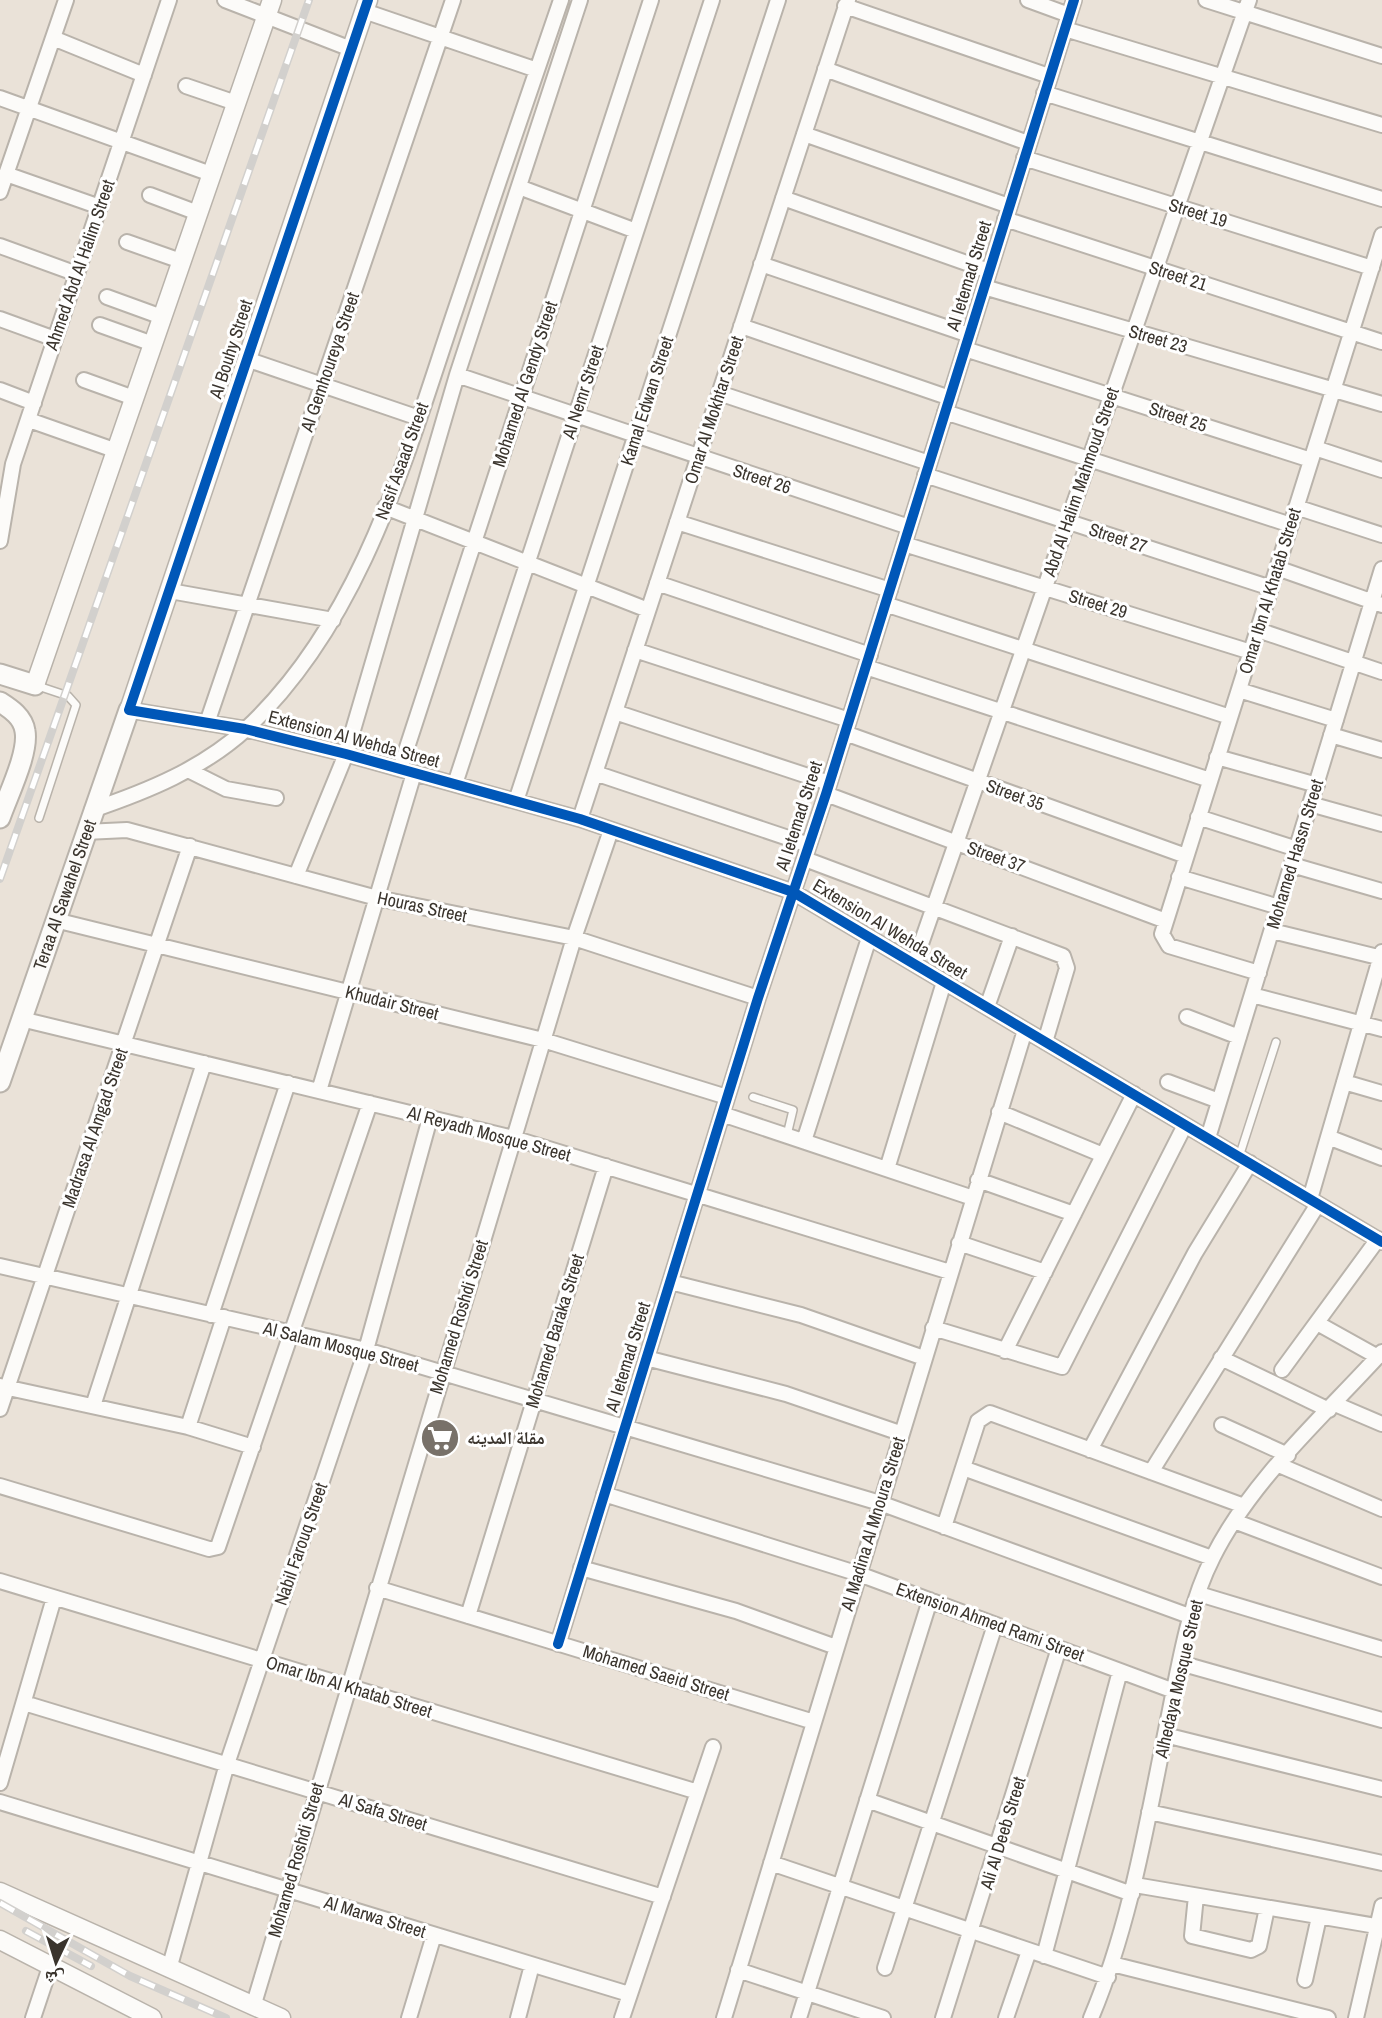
<svg xmlns="http://www.w3.org/2000/svg" width="1382" height="2018" viewBox="0 0 1382 2018" font-family="'Archivo Narrow','Noto Naskh Arabic',sans-serif">
<style>
.lines{fill:none;stroke-linecap:round;stroke-linejoin:round}
.service-casing{stroke:#b9b3ab;stroke-width:10}
.minor-casing{stroke:#b9b3ab;stroke-width:18}
.tertiary-casing{stroke:#b9b3ab;stroke-width:21}
.secondary-casing{stroke:#b9b3ab;stroke-width:23}
.service{stroke:#fcfbf9;stroke-width:7}
.minor{stroke:#fcfbf9;stroke-width:14}
.tertiary{stroke:#fcfbf9;stroke-width:18}
.secondary{stroke:#fcfbf9;stroke-width:19}
.rail-casing{stroke:#d2d0cd;stroke-width:8}
.rail{stroke:#fff;stroke-width:5;stroke-dasharray:16;stroke-linecap:butt}
.cycleway-casing{stroke:#fff;stroke-width:15}
.cycleway{stroke:#0057b8;stroke-width:10}
.labels{text-anchor:middle;stroke-width:6;stroke-linejoin:round;paint-order:stroke}
.street-label{font-size:18px;fill:#3a342d;stroke:#fff}
.poi-label{font-size:18px;font-weight:bold;fill:#3a342d;stroke:#fff;text-anchor:start}
</style>
<rect width="100%" height="100%" fill="#eae2d8"/>
<g class="lines">
<g class="service-casing">
<path id="service" d="M 38,686 L 68,696 L 76,705 L 39,818
M 753,1097 L 793,1110 L 787,1135
M 1239,1157 L 1276,1042"/>
</g>
<g class="minor-casing">
<path id="minor" d="M 225,0 L 351,49
M 1028,0 L 1069,15
M 1206,0 L 1382,56
M 845,6 L 1049,76
M 364,11 L 537,70
M 1065,29 L 1382,125
M 53,38 L 144,75
M 825,69 L 1028,143
M 186,86 L 236,103
M 1044,93 L 1382,199
M 0,98 L 211,174
M 804,134 L 1009,206
M 1024,158 L 1372,268
M 6,174 L 100,207
M 519,187 L 636,231
M 0,192 L 66,0
M 150,195 L 198,213
M 783,198 L 989,271
M 1005,219 L 1382,342
M 127,242 L 181,261
M 0,246 L 77,274
M 761,264 L 969,335
M 984,287 L 1382,404
M 107,297 L 162,317
M 0,319 L 55,339
M 100,325 L 153,344
M 741,326 L 950,398
M 965,349 L 1311,460
M 246,359 L 419,418
M 457,375 L 909,527
M 84,380 L 134,398
M 0,390 L 34,403
M 719,393 L 929,463
M 945,412 L 1291,525
M 29,420 L 117,451
M 1315,448 L 1382,470
M 925,475 L 1271,588
M 385,507 L 648,610
M 1296,507 L 1382,535
M 677,522 L 890,590
M 0,541 L 13,464 L 169,0
M 904,544 L 1251,652
M 1277,568 L 1382,605
M 657,583 L 870,655
M 170,591 L 333,620
M 885,604 L 1230,717
M 1258,630 L 1382,672
M 635,650 L 849,720
M 866,667 L 1210,780
M 1239,690 L 1336,720
M 129,710 L 245,729 L 346,754 L 580,819 L 793,892 L 1382,1242
M 615,712 L 829,783
M 207,723 L 453,0
M 845,733 L 1186,856
M 1331,735 L 1382,750
M 1217,757 L 1317,785
M 400,769 L 651,0
M 188,770 L 226,789 L 276,798
M 595,773 L 809,845
M 455,784 L 712,0
M 826,794 L 1166,921
M 516,801 L 778,0
M 1310,804 L 1382,824
M 92,810 C 148,791 202,769 246,729 C 362,621 406,456 455,311 C 490,207 525,104 561,0
M 1198,817 L 1297,849
M 580,819 L 848,0
M 85,832 L 127,830 L 377,898 L 574,938 L 758,998
M 805,859 L 1063,956 L 1067,968 L 1045,1042
M 1292,865 L 1382,891
M 296,876 L 346,754 L 457,375 L 580,0
M 1179,877 L 1279,907
M 55,920 L 543,1040 L 727,1097
M 1272,931 L 1382,958
M 914,964 L 1249,0
M 1259,973 L 1169,946 L 1162,934 L 1382,235
M 1252,995 L 1382,1029
M 987,1007 L 1012,936
M 1187,1017 L 1239,1037
M 21,1019 L 513,1138 L 950,1272
M 1168,1082 L 1219,1101
M 1344,1082 L 1382,1093
M 319,1091 L 414,773
M 999,1112 L 1103,1155
M 722,1114 L 973,1198
M 1328,1137 L 1382,1158
M 1208,1138 L 1382,569
M 804,1141 L 869,938
M 887,1169 L 944,982
M 978,1180 L 1074,1214
M 1310,1199 L 1382,952
M 959,1243 L 1045,1272
M 0,1266 L 366,1350 L 880,1503 L 1192,1617
M 670,1282 L 801,1315 L 924,1358
M 211,1315 L 288,1083
M 1317,1323 L 1378,1357
M 933,1328 L 1062,1367 L 1185,1125
M 1005,1351 L 1134,1094
M 646,1358 L 786,1394 L 900,1433
M 1221,1358 L 1329,1410
M 1282,1370 L 1378,1239
M 0,1386 L 188,1427 L 253,1447
M 1335,1404 L 1382,1424
M 93,1406 L 204,1063
M 0,1409 L 190,846
M 1222,1425 L 1288,1455
M 188,1427 L 224,1317
M 1090,1450 L 1195,1253 L 1250,1163
M 1279,1465 L 1382,1509
M 963,1468 L 1212,1558
M 1151,1472 L 1318,1204
M 0,1486 L 209,1549 L 218,1547 L 370,1103
M 604,1494 L 859,1574 L 1174,1691
M 1234,1521 L 1382,1577
M 944,1527 L 978,1421 L 990,1413 L 1244,1506
M 581,1568 L 736,1611 L 836,1647
M 0,1581 L 698,1792
M 377,1588 L 814,1722
M 1199,1594 L 1382,1649
M 468,1616 L 606,1166
M 558,1644 L 758,998 L 826,794 L 1074,0
M 1180,1663 L 1382,1720
M 24,1703 L 663,1897
M 1165,1735 L 1382,1789
M 0,1783 L 54,1598
M 867,1800 L 1132,1894
M 0,1802 L 629,1994
M 1149,1812 L 1382,1863
M 771,1863 L 1108,1977
M 1135,1885 L 1382,1927
M 1196,1896 L 1192,1936 L 1251,1950 L 1259,1946 L 1267,1908
M 1044,1956 L 1120,1671
M 1112,1964 L 1328,2018
M 885,1968 L 995,1625
M 169,1969 L 227,1764 L 366,1350 L 430,1118
M 738,1970 L 883,2018
M 1305,1980 L 1319,1917
M 253,2007 L 574,938 L 611,830
M 33,2018 L 50,1967
M 409,2018 L 434,1935
M 518,2018 L 532,1965
M 622,2018 L 713,1747
M 724,2018 L 1025,1030
M 799,2018 L 930,1600
M 943,2018 L 1059,1648
M 1006,2018 L 1029,1951
M 1091,2018 C 1131,1923 1147,1821 1168,1720 C 1179,1666 1188,1606 1213,1557 C 1252,1479 1324,1416 1382,1352
M 1356,2018 L 1382,1906"/>
</g>
<g class="tertiary-casing">
<path id="tertiary" d="M 35,685 L 272,0
M 129,710 L 368,0
M 0,1892 L 281,2018
M 0,1940 L 152,2018"/>
</g>
<g class="secondary-casing">
<g id="secondary">
<path d="M 0,674 L 35,685"/>
<path d="M 0,702 C 11,709 23,717 25,731 C 29,753 8,795 0,818"/>
<path id="s1" d="M 0,1082 L 129,710"/>
</g>
</g>
<use href="#service" class="service"/>
<use href="#minor" class="minor"/>
<use href="#tertiary" class="tertiary"/>
<use href="#secondary" class="secondary"/>
<g class="rail-casing">
<path id="rail" d="M 0,879 L 309,0
M 0,1903 L 130,1976 L 226,2018
M 26,1931 L 91,1966"/>
</g>
<use href="#rail" class="rail"/>
<g class="cycleway-casing">
<path id="cycleway" d="M 368,0 L 129,710 L 245,729 L 346,754 L 580,819 L 793,892 L 1382,1242
M 558,1644 L 758,998 L 826,794 L 1074,0"/>
</g>
<use href="#cycleway" class="cycleway"/>
</g>
<defs>
<g id="supermarket-disc" transform="scale(2.0125)"><circle r="9.5" fill="#787169" stroke="#fff"/><path d="M-6-5.5h2.5l.6 2H6L4.5 2H-2.5L-4.4-4H-6ZM-1.5 3.2a1.3 1.3 0 1 0 .1 0ZM3 3.2a1.3 1.3 0 1 0 .1 0Z" fill="#fff"/></g>
</defs>
<g fill-rule="evenodd">
<use href="#supermarket-disc" x="440" y="1438"/>
</g>
<g class="labels">
<g class="street-label">
<text transform="translate(1198 213) rotate(17)" y="6">Street 19</text>
<text transform="translate(80 265) rotate(-71)" y="6">Ahmed Abd Al Halim Street</text>
<text transform="translate(969 276) rotate(-73)" y="6">Al Ietemad Street</text>
<text transform="translate(1178 276) rotate(18)" y="6">Street 21</text>
<text transform="translate(1158 339) rotate(16)" y="6">Street 23</text>
<text transform="translate(231 349) rotate(-72)" y="6">Al Bouhy Street</text>
<text transform="translate(330 362) rotate(-71)" y="6">Al Gemhoureya Street</text>
<text transform="translate(525 384) rotate(-72)" y="6">Mohamed Al Gendy Street</text>
<text transform="translate(583 392) rotate(-72)" y="6">Al Nemr Street</text>
<text transform="translate(647 401) rotate(-72)" y="6">Kamal Edwan Street</text>
<text transform="translate(714 410) rotate(-72)" y="6">Omar Al Mokhtar Street</text>
<text transform="translate(1178 417) rotate(18)" y="6">Street 25</text>
<text transform="translate(402 461) rotate(-70)" y="6">Nasif Asaad Street</text>
<text transform="translate(762 479) rotate(18)" y="6">Street 26</text>
<text transform="translate(1081 482) rotate(-71)" y="6">Abd Al Halim Mahmoud Street</text>
<text transform="translate(1118 538) rotate(18)" y="6">Street 27</text>
<text transform="translate(1270 591) rotate(-73)" y="6">Omar Ibn Al Khatab Street</text>
<text transform="translate(1098 604) rotate(17)" y="6">Street 29</text>
<text transform="translate(354 739) rotate(15)" y="6">Extension Al Wehda Street</text>
<text transform="translate(1015 795) rotate(20)" y="6">Street 35</text>
<text transform="translate(799 816) rotate(-72)" y="6">Al Ietemad Street</text>
<text transform="translate(1295 854) rotate(-73)" y="6">Mohamed Hassn Street</text>
<text transform="translate(996 857) rotate(20)" y="6">Street 37</text>
<text dy="6" stroke="none"><textPath href="#s1" startOffset="198">Teraa Al Sawahel Street</textPath></text>
<text transform="translate(422 907) rotate(12)" y="6">Houras Street</text>
<text transform="translate(890 929) rotate(31)" y="6">Extension Al Wehda Street</text>
<text transform="translate(392 1003) rotate(14)" y="6">Khudair Street</text>
<text transform="translate(95 1128) rotate(-71)" y="6">Madrasa Al Amgad Street</text>
<text transform="translate(489 1134) rotate(15)" y="6">Al Reyadh Mosque Street</text>
<text transform="translate(459 1317) rotate(-73)" y="6">Mohamed Roshdi Street</text>
<text transform="translate(555 1331) rotate(-73)" y="6">Mohamed Baraka Street</text>
<text transform="translate(341 1347) rotate(14)" y="6">Al Salam Mosque Street</text>
<text transform="translate(628 1357) rotate(-73)" y="6">Al Ietemad Street</text>
<text transform="translate(873 1524) rotate(-73)" y="6">Al Madina Al Mnoura Street</text>
<text transform="translate(301 1544) rotate(-71)" y="6">Nabil Farouq Street</text>
<text transform="translate(990 1622) rotate(20)" y="6">Extension Ahmed Rami Street</text>
<text transform="translate(656 1673) rotate(17)" y="6">Mohamed Saeid Street</text>
<text transform="translate(1179 1679) rotate(-77)" y="6">Alhedaya Mosque Street</text>
<text transform="translate(349 1687) rotate(17)" y="6">Omar Ibn Al Khatab Street</text>
<text transform="translate(383 1812) rotate(17)" y="6">Al Safa Street</text>
<text transform="translate(1003 1833) rotate(-73)" y="6">Ali Al Deeb Street</text>
<text transform="translate(296 1860) rotate(-74)" y="6">Mohamed Roshdi Street</text>
<text transform="translate(375 1917) rotate(17)" y="6">Al Marwa Street</text>
</g>
<g class="poi-label">
<text x="467" y="1444">مقلة المدينه</text>
</g>
</g>
<g transform="translate(56 1962) rotate(184)" stroke="#ffffff" stroke-width="5" paint-order="stroke">
<path d="M0-5L12 26L0 18L-12 26Z" fill="#3a342d"/>
<text y="-10" font-size="19" font-weight="bold" text-anchor="middle" fill="#3a342d">ش</text>
</g>
</svg>
